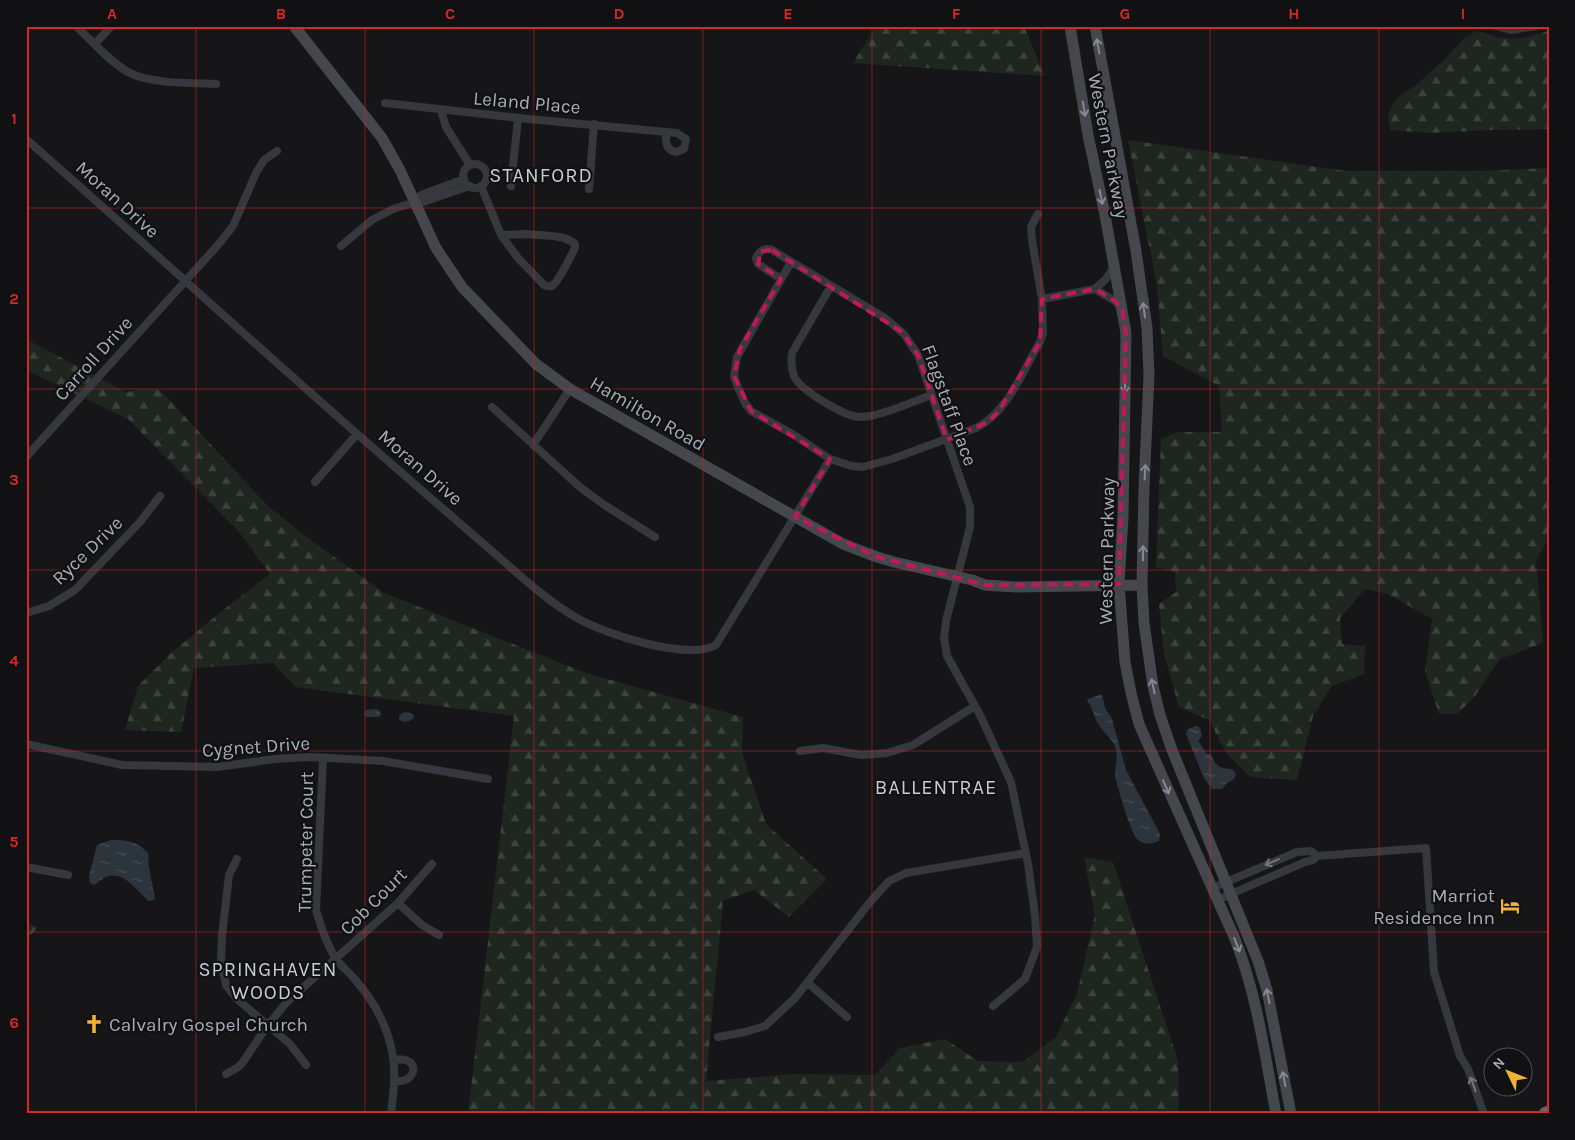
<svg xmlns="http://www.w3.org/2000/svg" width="1575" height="1140" viewBox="0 0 1575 1140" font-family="Karla,sans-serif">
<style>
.forest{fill:url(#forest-firs)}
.water{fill:url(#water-ripples)}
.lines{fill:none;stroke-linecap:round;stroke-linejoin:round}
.street{stroke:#37383d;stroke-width:8}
.secondary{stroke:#45474d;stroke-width:11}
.highway{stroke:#63666e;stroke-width:15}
.oneway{stroke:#858993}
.oneway2{stroke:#757881}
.marked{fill:none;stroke:#c2185b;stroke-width:4;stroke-dasharray:10 6;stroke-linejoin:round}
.grid{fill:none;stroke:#d62828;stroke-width:1;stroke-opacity:0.55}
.labels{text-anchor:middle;stroke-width:4.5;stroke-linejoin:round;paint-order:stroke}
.street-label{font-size:19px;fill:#a8adb8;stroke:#111113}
.poi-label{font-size:19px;fill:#a8adb8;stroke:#111113;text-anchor:end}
.neighbourhood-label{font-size:20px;letter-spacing:1px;fill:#c9ccd4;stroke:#111113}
.neatline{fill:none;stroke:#d62828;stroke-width:2}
.grid-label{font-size:16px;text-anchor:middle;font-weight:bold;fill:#d62828}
</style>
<defs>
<pattern id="forest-firs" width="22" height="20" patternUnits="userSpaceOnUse" patternTransform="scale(1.25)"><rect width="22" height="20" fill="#1e261f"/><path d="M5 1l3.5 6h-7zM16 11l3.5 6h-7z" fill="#3c433d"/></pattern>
<pattern id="water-ripples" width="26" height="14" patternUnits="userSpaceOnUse" patternTransform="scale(1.25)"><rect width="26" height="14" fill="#2c353c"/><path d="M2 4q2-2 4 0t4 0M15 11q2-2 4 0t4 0" fill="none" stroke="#485056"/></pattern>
</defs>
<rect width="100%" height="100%" fill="#161618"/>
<path class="forest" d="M 876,26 L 1024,26 L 1045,76 L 853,63 Z
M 1476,31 C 1487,32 1493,37 1502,38 C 1519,41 1533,35 1549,31 L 1549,129 L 1491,130 L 1428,133 L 1390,130 L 1388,113 L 1397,98 L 1416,85 L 1445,59 L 1464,38 Z
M 1128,140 L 1346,171 L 1481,171 L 1549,168 L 1549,538 L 1536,560 L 1543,643 L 1500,659 L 1475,696 L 1457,714 L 1439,714 L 1425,671 L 1432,619 L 1388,594 L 1365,589 L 1340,618 L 1342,644 L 1365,646 L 1364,674 L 1332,686 L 1313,716 L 1297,780 L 1250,777 L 1226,753 L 1209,720 L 1179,707 L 1164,654 L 1159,604 L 1176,592 L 1175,572 L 1156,567 L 1161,439 L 1177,432 L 1222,432 L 1219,386 L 1163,356 L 1157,286 Z
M 26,339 L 126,392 L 144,389 L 160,390 L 268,506 L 304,535 L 384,593 L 586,673 L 743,717 L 742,753 L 766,824 L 827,879 L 789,917 L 754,890 L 723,901 L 706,1081 L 796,1074 L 875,1075 L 900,1048 L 945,1039 L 978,1061 L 1022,1062 L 1056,1037 L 1077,994 L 1095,915 L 1084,857 L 1113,862 L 1178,1061 L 1179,1114 L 468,1114 L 514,716 L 296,687 L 273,663 L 194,668 L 181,732 L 125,730 L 138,686 L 169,655 L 223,610 L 270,574 L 240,533 L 128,419 L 26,370 Z
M 26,921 L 37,928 L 26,940 Z"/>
<path class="water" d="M 1102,694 L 1105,708 L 1112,719 L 1126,770 L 1160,834 L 1159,841 C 1151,844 1143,845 1137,839 C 1131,833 1116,784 1115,774 C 1115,766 1118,758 1116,750 C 1114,739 1102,732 1097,722 C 1093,714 1093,708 1087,701 L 1088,699 Z
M 377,709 L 380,711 L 381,715 L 379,717 L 366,717 L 364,714 L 366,710 Z
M 407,712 L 413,714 L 414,718 C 409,722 405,723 399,720 L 399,716 L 402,713 Z
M 1196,726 L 1200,728 L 1202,736 L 1198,741 L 1207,754 L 1211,754 C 1215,764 1218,769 1232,769 L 1236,774 L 1234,779 L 1227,783 L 1222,789 L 1212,789 L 1204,778 L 1186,734 L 1188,729 Z
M 111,840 C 128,840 136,841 148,853 L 149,869 L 155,897 L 154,900 L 149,901 C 137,892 126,872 109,876 C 103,877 99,882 95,885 L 90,883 L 89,876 L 97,845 Z"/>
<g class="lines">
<path class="street" d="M 76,26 C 92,41 110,62 128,72 C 149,84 192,83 216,84
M 1496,26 L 1511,30 L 1536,26
M 95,44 L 111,26
M 385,103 L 518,118 L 677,133 L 686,139 L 684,149 L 676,152 C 665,150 666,141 666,132
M 441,110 L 446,127 L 470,165
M 26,139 C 155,252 281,369 411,481 C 441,507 471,533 501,559 C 525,580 549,602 577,618 C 605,634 687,661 716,645 L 830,459
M463 176a12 12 0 1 1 24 0a12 12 0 1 1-24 0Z
M 481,186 L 501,235
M 511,186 L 518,118
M 589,189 L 594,124
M 415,202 L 421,195 L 464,179
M 527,234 C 541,236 564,234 575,244 L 575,248 C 570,257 560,280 552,286 C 548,287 547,286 544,285 L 518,258 L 501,235 Z
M 341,246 L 372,220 L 393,209 L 415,202 L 423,202 L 470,186
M 791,262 L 737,357 L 734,376 L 737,385 L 745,403 L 751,411 L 794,435 L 830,459 L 852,466 L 863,467 L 892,459 L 976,428 C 1008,412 1022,372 1040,342 L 1043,333 L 1042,299 L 1032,240 L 1031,227 L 1038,214
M 781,279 L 758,264 L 756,258 C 759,251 765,247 772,250 L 885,318 L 904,334 L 918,355 L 970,507 L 970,527 L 946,621 L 944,638 L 947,656 L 980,715 L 1011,782 L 1028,864 L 1035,915 L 1037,947 L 1025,979 L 993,1006
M 831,286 L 792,353 C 791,361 791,368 794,376 C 800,390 846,418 861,417 C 881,416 912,402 931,395
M 1095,289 L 1115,301 L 1121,308
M 1042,299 L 1095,289 L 1106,279 L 1114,267
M 492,407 L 581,488 L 606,506 L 655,537
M 533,445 L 570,389
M 26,457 L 218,245 L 233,226 L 256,173 L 264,160 L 277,151
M 315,482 L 357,434
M 26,613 L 49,606 L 75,590 L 140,522 L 160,496
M 26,744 L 122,765 L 217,767 L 275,759 L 311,757 L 383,761 L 488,779
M 800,751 L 823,748 L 861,755 L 887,753 L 913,745 L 975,706
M 323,759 L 316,910 C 321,927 327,945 336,959 C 342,967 351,974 357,982 C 375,1002 389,1030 393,1057 C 396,1075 393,1095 391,1114
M 237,859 L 229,875 L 222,936 L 221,963 L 226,985 L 237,999 L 290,1044 L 306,1065
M 26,867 L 68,875
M 1212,888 L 1297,852 L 1311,851 L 1317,856
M 1217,900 L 1305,862 L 1313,860 L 1317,856 L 1426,848 L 1434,972 L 1460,1056 L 1468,1069 L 1484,1114
M 398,903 L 422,925 L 439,935
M 808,983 L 847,1017
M 718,1037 L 745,1032 L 765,1026 L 795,998 L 870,902 L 889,881 L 906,873 L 1026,853
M 394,1059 C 398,1060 403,1059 406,1060 C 421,1065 411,1086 394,1080
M 226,1074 L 237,1068 L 243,1062 L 267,1026 L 287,1002 L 398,903 L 432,864"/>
<path class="secondary" d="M 294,26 L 382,138 L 400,170 L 436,248 L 462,287 L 536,364 L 570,389 L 843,544 L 877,557 L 894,562 L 972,580 L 985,585 L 1016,587 L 1142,585
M 1070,26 L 1088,135 L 1105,215 L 1126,333 L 1123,517 L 1119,584 L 1125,662 L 1131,693 L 1139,724 L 1147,742 L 1235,939 C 1257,995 1265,1055 1276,1114
M 1095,26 L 1136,251 L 1147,328 L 1149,375 L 1144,487 L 1142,585 L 1144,623 L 1153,686 L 1160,715 L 1172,750 L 1258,961 L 1267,990 L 1291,1114"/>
<path class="highway" d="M 1546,1114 L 1549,1113"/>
</g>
<defs><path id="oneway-shaft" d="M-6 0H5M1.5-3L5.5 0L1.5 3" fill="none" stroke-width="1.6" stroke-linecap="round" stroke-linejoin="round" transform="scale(1.25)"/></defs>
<g class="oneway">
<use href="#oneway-shaft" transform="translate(1098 46) rotate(-100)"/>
<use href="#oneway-shaft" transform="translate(1084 109) rotate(81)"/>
<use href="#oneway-shaft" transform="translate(1101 197) rotate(78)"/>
<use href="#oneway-shaft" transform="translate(1144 310) rotate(-98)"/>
<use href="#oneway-shaft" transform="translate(1125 386) rotate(92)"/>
<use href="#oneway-shaft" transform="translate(1145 472) rotate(-87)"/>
<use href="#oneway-shaft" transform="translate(1143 553) rotate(-89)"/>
<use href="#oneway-shaft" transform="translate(1153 686) rotate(-102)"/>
<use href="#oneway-shaft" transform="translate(1166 787) rotate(66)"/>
<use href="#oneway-shaft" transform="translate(1237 945) rotate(69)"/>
<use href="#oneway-shaft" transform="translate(1268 996) rotate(-102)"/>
<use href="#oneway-shaft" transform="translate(1284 1079) rotate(-101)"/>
</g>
<g class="oneway2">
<use href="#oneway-shaft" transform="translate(1272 862) rotate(157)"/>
<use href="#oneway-shaft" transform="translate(1473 1084) rotate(-110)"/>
</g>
<path class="marked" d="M 772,250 L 902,332 L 918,355 L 947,440 L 988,422 L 999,411 L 1040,342 L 1042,299 L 1095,289 L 1115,301 L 1122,309 L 1126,333 L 1119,584 L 985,585 L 877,557 L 795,517 L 830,459 L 751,411 L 734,376 L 740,349 L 781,279 L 758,264 L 761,251 Z"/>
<path class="grid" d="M 196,26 L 196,1114M 365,26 L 365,1114M 534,26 L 534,1114M 703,26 L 703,1114M 872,26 L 872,1114M 1041,26 L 1041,1114M 1210,26 L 1210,1114M 1379,26 L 1379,1114M 26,208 L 1549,208M 26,389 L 1549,389M 26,570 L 1549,570M 26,751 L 1549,751M 26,932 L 1549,932"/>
<defs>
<g id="hotel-bare" transform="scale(1.5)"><path d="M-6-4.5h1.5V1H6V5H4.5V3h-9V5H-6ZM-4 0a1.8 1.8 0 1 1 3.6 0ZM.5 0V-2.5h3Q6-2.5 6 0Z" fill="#f2b134" stroke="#111113" stroke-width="2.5" paint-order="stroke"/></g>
<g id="church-bare" transform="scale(1.5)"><path d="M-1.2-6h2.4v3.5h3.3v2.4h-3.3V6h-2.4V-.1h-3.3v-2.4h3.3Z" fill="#f2b134" stroke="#111113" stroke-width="2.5" paint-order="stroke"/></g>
</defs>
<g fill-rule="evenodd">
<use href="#hotel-bare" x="1510" y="906"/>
<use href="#church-bare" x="94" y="1024"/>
</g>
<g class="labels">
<g class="street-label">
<text transform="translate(527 102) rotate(5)" y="7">Leland Place</text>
<text transform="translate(1109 146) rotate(79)" y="7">Western Parkway</text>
<text transform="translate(118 199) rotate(42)" y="7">Moran Drive</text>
<text transform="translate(93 358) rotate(-48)" y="7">Carroll Drive</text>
<text transform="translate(950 405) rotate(70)" y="7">Flagstaff Place</text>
<text transform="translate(648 413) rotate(30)" y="7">Hamilton Road</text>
<text transform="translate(421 467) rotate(41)" y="7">Moran Drive</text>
<text transform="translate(87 550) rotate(-44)" y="7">Ryce Drive</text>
<text transform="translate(1106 551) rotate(-89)" y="7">Western Parkway</text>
<text transform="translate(256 746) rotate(-4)" y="7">Cygnet Drive</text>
<text transform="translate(305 842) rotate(-89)" y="7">Trumpeter Court</text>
<text transform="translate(373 901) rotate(-45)" y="7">Cob Court</text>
</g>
<g class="poi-label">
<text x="1495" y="902">Marriot<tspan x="1495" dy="22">Residence Inn</tspan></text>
<text x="109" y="1031" text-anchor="start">Calvalry Gospel Church</text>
</g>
<g class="neighbourhood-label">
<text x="541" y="182">STANFORD</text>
<text x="936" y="794">BALLENTRAE</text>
<text x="268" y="976">SPRINGHAVEN<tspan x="268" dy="23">WOODS</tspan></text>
</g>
</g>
<rect width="1575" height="1140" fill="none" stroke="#111113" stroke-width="55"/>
<g transform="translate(1508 1072) rotate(313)"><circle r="24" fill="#111113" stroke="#4d4f55"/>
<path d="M0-4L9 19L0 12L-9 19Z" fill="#f2b134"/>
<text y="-8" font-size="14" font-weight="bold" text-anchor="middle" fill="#a8adb8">N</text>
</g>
<rect x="28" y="28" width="1520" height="1084" class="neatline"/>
<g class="grid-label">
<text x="112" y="19">A</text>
<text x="281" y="19">B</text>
<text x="450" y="19">C</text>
<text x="619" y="19">D</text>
<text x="788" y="19">E</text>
<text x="956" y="19">F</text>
<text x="1125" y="19">G</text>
<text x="1294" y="19">H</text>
<text x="1463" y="19">I</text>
<text x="14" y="124">1</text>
<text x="14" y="304">2</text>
<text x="14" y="485">3</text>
<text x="14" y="666">4</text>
<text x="14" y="847">5</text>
<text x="14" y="1028">6</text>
</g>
</svg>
